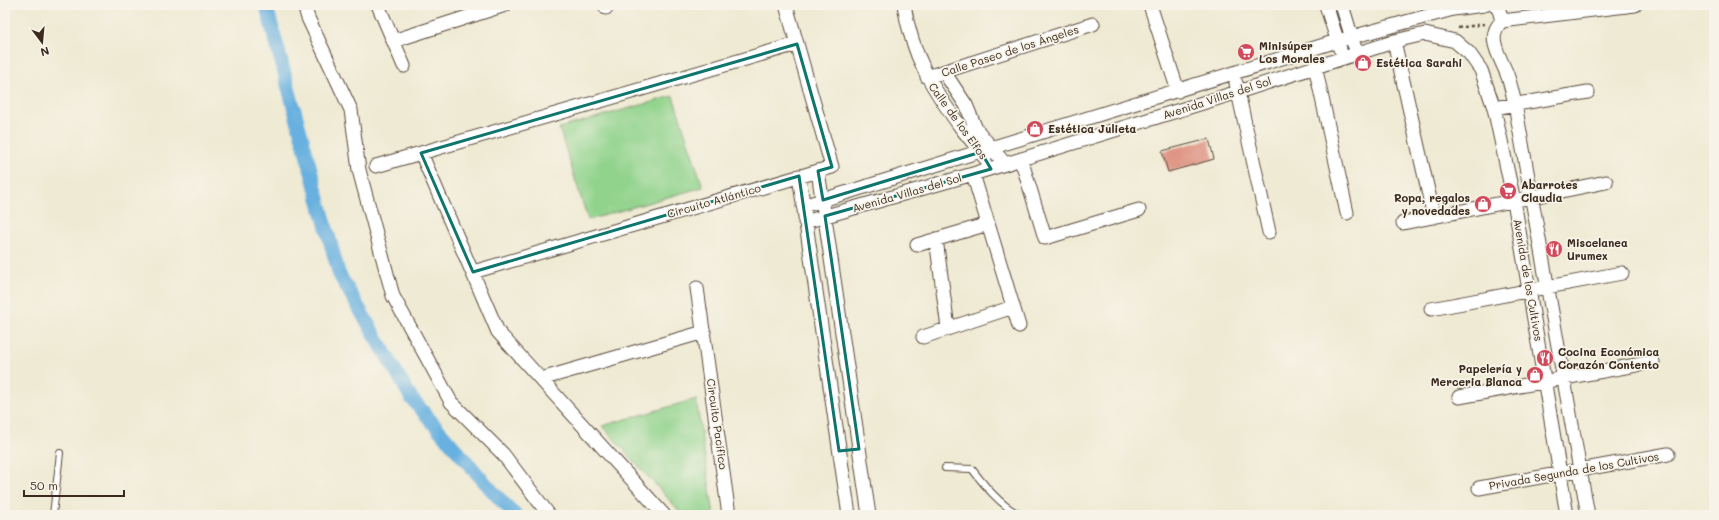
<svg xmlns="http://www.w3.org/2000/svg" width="1719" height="520" viewBox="0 0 1719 520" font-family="Mali,sans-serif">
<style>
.green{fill:#91d38c;stroke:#667e55}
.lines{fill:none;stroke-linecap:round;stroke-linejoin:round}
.canal{stroke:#67b0df;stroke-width:14}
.building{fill:#dd8d7d}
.service-casing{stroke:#564739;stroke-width:8}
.minor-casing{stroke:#564739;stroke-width:15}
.path{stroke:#564739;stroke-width:2.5;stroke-dasharray:3 3;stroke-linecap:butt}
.service{stroke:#fff;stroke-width:6}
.minor{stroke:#fff;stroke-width:13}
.marked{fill:none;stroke:#0f766e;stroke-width:3;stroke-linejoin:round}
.labels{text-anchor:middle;stroke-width:3.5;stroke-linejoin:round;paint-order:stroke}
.poi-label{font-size:11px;font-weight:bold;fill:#3b2a1e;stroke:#f7f3e8;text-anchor:start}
.street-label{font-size:11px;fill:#3b2a1e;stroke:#f7f3e8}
</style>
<rect width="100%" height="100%" fill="#f7f3e8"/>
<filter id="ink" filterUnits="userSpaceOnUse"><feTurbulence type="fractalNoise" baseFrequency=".025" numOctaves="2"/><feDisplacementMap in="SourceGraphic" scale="8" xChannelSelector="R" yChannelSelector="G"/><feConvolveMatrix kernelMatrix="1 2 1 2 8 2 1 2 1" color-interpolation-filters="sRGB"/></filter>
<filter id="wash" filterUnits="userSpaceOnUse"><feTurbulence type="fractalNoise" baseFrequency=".012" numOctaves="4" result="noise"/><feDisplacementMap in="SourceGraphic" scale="16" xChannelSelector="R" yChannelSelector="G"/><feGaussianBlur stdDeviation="0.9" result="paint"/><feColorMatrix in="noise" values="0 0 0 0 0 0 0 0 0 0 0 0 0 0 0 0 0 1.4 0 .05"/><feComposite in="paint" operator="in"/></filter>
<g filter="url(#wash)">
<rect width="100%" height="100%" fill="#efead3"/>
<path class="green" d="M 673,96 L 703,187 L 588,220 L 559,128 Z
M 696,399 L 714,515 L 683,515 L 602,426 Z"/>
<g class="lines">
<path class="canal" d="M 266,5 L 339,274 L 412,399 L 494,493 L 515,515"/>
</g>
<g id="blocks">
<path class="building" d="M 1209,139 L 1214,159 L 1168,172 L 1162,151 Z"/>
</g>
</g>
<g filter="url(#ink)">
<use href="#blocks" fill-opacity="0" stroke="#564739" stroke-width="1"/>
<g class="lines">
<g class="service-casing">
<path id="service" d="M 945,468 L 972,469 C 984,485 1003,509 1022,515
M 5,513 L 23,515
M 53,515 L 60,453"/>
</g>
<g class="minor-casing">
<path id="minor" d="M 304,5 L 308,18 L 351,110 L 359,170 L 393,296 L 451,402 L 503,454 L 549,515
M 378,5 L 404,66
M 605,5 L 606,8
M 904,5 C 912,56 932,88 962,129 C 970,139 978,148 985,158
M 1150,5 L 1178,91
M 1326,5 L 1340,49
M 1342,5 L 1354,45
M 1495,5 L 1499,10 L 1502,21
M 1502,21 C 1484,37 1502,59 1508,77 C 1511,86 1513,95 1515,104 L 1588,515
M 1502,21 L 1635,5
M 393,41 L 505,5
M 1394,41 L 1434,217
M 1315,66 L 1347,213
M 944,72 L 966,105 L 976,129 L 1005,164
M 927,77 L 1093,24
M 1236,83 L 1269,232
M 1494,108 L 1588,92
M 421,153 L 498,332 L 664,515
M 1021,159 L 1045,238 L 1139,210
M 376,166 L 797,44
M 818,171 L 869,515
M 973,174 L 1019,326
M 799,176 L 849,515
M 803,206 L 1337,41 L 1453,9 L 1484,5
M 805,222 L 973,174 L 1238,92 L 1399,40 L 1425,34 L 1455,41 L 1469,53 L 1481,70 L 1494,108 L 1514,201 L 1567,515
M 1403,223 L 1606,182
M 936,239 L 948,328
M 917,245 L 988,224
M 473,272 L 832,167 L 786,5
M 697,288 L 729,515
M 1431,309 L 1622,273
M 923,337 L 1013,307
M 541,379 L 704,332
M 1459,397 L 1653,362
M 1479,488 L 1668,454"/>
</g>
<path class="path" d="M 1458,28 L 1484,24"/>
<use href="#service" class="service"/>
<use href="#minor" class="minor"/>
</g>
</g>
<path class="marked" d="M 797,44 L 832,167 L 818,171 L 823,200 L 981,152 L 991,169 L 825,216 L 859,449 L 839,451 L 799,176 L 473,272 L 421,153 Z"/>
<defs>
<g id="supermarket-disc" transform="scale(0.9)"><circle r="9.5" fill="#d1495b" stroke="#f7f3e8"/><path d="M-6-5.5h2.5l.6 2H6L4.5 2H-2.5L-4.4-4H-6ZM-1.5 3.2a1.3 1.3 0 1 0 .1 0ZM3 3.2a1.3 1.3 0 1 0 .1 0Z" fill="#fff"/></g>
<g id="shop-disc" transform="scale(0.9)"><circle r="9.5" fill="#d1495b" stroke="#f7f3e8"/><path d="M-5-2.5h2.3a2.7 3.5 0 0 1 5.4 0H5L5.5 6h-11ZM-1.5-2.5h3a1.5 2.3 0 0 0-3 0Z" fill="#fff"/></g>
<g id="restaurant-disc" transform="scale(0.9)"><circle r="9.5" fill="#d1495b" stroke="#f7f3e8"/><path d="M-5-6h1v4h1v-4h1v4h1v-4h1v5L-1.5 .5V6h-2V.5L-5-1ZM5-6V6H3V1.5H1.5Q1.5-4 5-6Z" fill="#fff"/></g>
</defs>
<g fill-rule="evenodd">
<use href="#supermarket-disc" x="1246" y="52"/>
<use href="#shop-disc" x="1363" y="63"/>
<use href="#shop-disc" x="1035" y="129"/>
<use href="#supermarket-disc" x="1508" y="191"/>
<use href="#shop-disc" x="1483" y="204"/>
<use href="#restaurant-disc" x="1554" y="249"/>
<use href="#restaurant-disc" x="1545" y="358"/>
<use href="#shop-disc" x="1535" y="375"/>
</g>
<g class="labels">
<g class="poi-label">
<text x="1259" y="50">Minisúper<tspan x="1259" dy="13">Los Morales</tspan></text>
<text x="1376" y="67">Estética Sarahi</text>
<text x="1048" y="133">Estética Julieta</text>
<text x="1521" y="189">Abarrotes<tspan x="1521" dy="13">Claudia</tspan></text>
<text x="1470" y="202" text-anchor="end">Ropa, regalos<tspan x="1470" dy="13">y novedades</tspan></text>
<text x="1567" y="247">Miscelanea<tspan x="1567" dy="13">Urumex</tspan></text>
<text x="1558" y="356">Cocina Económica<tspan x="1558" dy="13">Corazón Contento</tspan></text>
<text x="1522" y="373" text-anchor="end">Papelería y<tspan x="1522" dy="13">Merceria Blanca</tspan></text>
</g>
<g class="street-label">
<text transform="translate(1010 51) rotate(-18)" y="4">Calle Paseo de los Ángeles</text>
<text transform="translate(1217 98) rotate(-18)" y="4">Avenida Villas del Sol</text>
<text transform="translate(958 121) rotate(54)" y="4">Calle de los Elfos</text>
<text transform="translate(907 193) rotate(-16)" y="4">Avenida Villas del Sol</text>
<text transform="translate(714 201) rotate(-16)" y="4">Circuito Atlántico</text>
<text transform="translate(1528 280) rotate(80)" y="4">Avenida de los Cultivos</text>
<text transform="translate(717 424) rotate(82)" y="4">Circuito Pacífico</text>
<text transform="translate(1574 471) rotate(-10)" y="4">Privada Segunda de los Cultivos</text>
</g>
</g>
<rect width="1719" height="520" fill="none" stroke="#f7f3e8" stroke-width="20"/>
<g transform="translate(42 42) rotate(164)" stroke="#f7f3e8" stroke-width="3" paint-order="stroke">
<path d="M0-3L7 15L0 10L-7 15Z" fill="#3b2a1e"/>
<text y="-6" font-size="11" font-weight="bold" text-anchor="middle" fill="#3b2a1e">N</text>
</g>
<path d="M24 490v6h100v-6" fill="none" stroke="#3b2a1e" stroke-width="2"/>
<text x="30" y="490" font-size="12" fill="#3b2a1e" stroke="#f7f3e8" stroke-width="3" paint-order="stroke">50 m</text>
</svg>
